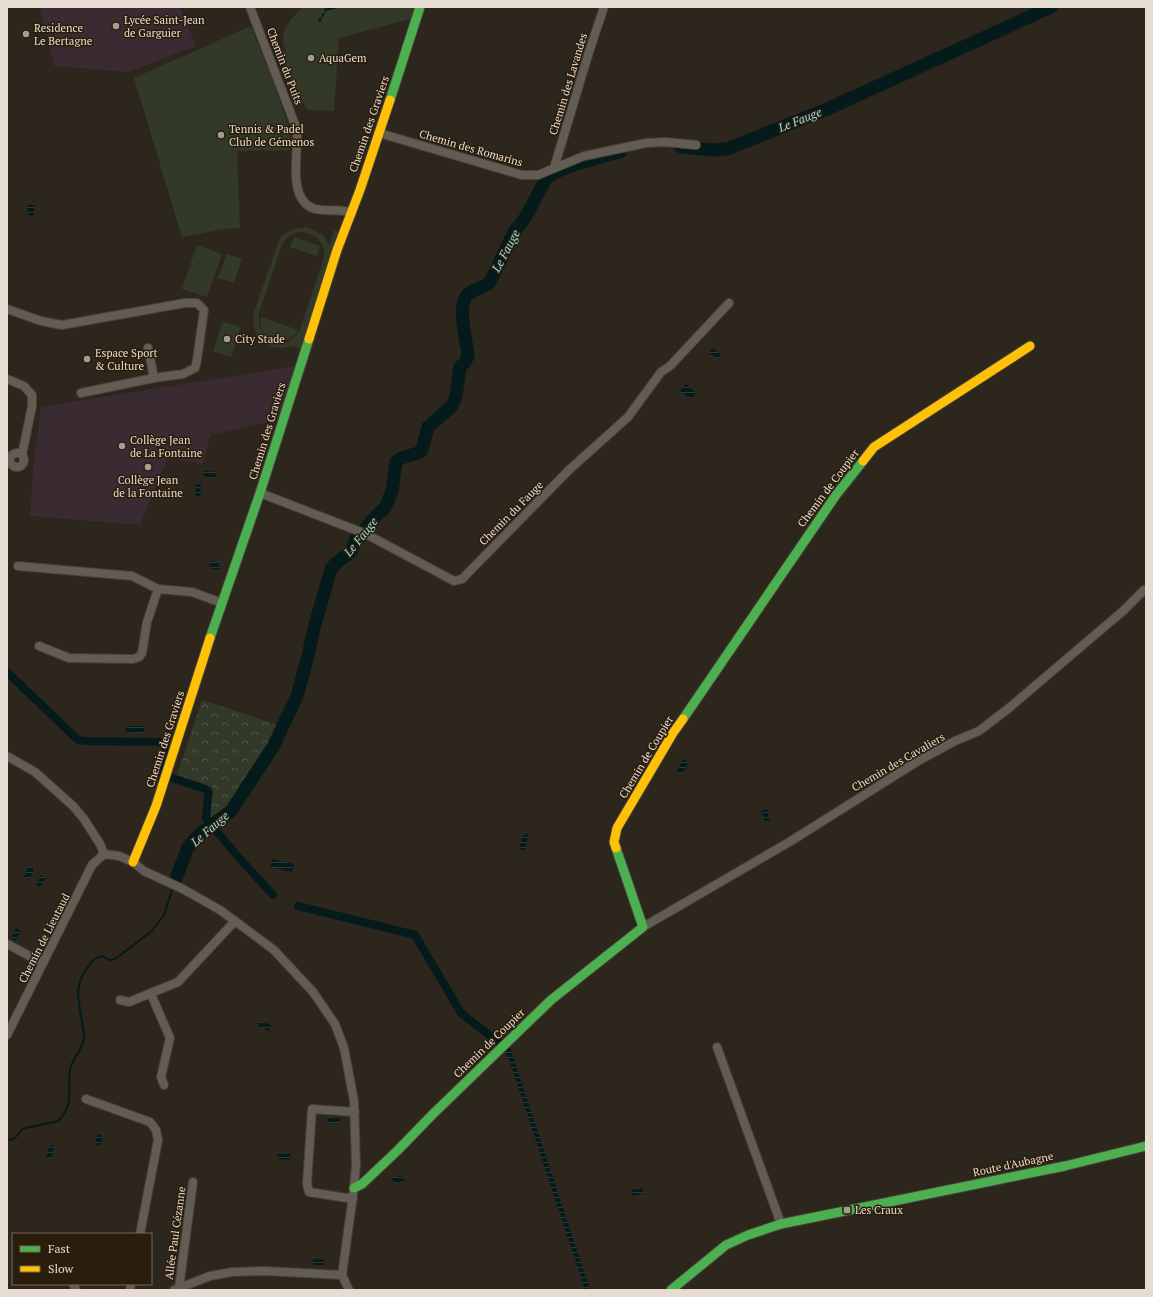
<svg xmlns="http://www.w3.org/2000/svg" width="1153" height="1297" viewBox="0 0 1153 1297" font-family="'PT Serif',serif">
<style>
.education{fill:#3a2a32}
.grass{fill:#323928;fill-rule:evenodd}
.park{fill:url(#park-crowns)}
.water{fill:url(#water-rules)}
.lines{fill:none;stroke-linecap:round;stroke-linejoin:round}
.stream{stroke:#041a1b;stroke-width:2}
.canal{stroke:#041a1b;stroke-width:8}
.river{stroke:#041a1b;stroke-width:13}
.street-casing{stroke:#474038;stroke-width:10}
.fast-casing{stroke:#474038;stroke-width:11}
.slow-casing{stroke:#474038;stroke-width:11}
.street{stroke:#625c54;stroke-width:8}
.fast{stroke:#4caf50;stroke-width:9}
.slow{stroke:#ffc107;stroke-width:9}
.poi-dot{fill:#a59c92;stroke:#2b1d0b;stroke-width:1.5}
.labels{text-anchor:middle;stroke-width:3;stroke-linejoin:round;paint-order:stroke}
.poi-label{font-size:11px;fill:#e6dcd1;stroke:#2b1d0b;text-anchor:start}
.street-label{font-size:11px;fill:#e6dcd1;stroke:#2b1d0b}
.water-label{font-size:12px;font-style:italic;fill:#95dce1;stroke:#2b1d0b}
</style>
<defs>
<pattern id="park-crowns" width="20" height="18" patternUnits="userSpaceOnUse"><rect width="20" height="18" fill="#323928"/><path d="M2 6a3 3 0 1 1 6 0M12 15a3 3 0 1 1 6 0" fill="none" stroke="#505546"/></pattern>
<pattern id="water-rules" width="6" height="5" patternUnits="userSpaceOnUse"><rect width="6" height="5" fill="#041a1b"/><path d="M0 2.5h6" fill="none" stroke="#293b3b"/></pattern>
</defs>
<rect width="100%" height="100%" fill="#2d261c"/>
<path class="education" d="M 40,7 L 180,7 L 196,46 L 128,72 L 54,66 Z
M 295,366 L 278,420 L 211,435 L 202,464 L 168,457 L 140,525 L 30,516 L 33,468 L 41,407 Z"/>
<path class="grass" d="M 304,7 L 418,7 L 414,18 L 339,38 L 334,111 L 308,110 C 296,92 286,73 283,52 L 286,51 C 285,48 283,44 283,41 C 282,28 294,14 304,7 Z
M 251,26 L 272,79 L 290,131 L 291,140 L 290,150 L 237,151 L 240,228 L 224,229 L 182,237 L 134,78 Z
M 308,227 L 323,235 L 329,245 L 334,230 L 339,232 L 300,349 L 295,347 L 295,345 C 270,354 252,340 253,315 L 279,240 C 286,230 296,228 308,227 ZM 297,232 C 313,232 326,241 324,258 L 300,330 C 286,355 255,341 259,313 L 282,244 L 289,236 Z
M 294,237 L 320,246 L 317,256 L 290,247 Z
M 197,245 L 222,254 L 207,297 L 182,289 Z
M 227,254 L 242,259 L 234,283 L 218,278 Z
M 261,317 L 298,330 C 287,350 256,340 261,317 Z
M 223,322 L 241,327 L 231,357 L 213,351 Z"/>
<path class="park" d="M 202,700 L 282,726 L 269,753 L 231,809 L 212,822 L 208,816 L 213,787 L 177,775 Z"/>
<path class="water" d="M 324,7 L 338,8 L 326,11 L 320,22 L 318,21 L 325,10 Z
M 28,205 L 34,205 L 34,215 L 31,216 L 27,214 Z
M 713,348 L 721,355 L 718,359 L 709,353 Z
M 686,384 L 696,393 L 690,399 L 680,391 Z
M 204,471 L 217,472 L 216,478 L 204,476 Z
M 196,484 L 201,484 L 200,496 L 197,497 L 195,495 Z
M 212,561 L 220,563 L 218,565 L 220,567 L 219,569 L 213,569 L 209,564 L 209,562 Z
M 126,726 L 144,726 L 144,733 L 126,732 Z
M 683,759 L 689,762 L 682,774 L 677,771 Z
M 767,809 L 770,820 L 765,822 L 761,811 Z
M 527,834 L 528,836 L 525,850 L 519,849 L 523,835 Z
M 272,859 L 294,864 L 292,872 L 270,867 Z
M 28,866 L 34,869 L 30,879 L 24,877 Z
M 41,875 L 46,878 L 40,887 L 36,885 Z
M 16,928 L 21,931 L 16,941 L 11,938 Z
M 260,1021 L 271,1025 L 269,1031 L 258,1026 Z
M 507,1045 L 511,1050 L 590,1290 L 585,1290 L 510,1062 L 503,1049 Z
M 328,1117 L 340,1118 L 339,1124 L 328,1123 Z
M 99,1134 L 102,1136 L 102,1143 L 98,1146 L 95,1144 L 97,1135 Z
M 52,1145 L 54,1148 L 51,1158 L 46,1157 L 49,1146 Z
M 278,1154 L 290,1154 L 291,1158 L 289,1160 L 278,1159 Z
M 402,1175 L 405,1182 L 403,1182 L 402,1181 L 394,1183 L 392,1178 Z
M 642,1188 L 644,1193 L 633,1196 L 631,1190 L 634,1189 L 635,1190 Z
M 313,1259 L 324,1260 L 324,1265 L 313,1265 Z"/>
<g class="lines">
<path class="stream" d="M 7,1140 L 14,1139 L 22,1129 L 26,1128 L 58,1121 C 77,1102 65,1086 71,1066 C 75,1056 83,1048 84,1038 C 84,1033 83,1028 82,1023 C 79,1001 73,985 88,967 C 92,961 94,958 102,956 L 109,960 L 115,959 L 152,931 L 164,915 L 173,887"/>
<path class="canal" d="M 7,672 L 78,740 L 87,741 L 163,742 L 165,747 L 161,772 L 163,774
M 169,777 L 205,789 L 209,793
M 208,797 L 206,818 L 210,823
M 213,827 L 240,859 L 273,895
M 298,906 L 415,935 L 461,1013 L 502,1045"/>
<path class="river" d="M 681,147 L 713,150 L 727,149 L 827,109 L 1051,7
M 175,881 L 188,847 L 201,833 L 231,811 L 273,747 L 297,696 L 308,656 L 314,628 L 331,569 L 336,563 L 351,552 L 356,539 L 376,516 L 385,508 L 392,491 L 396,462 L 401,458 L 418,453 L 422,450 L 428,427 L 451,407 L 456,397 L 460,367 L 465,362 L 468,356 C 467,341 456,306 468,294 C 474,289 483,288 490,282 L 514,232 L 525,218 L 547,177 C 567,165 597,158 620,152"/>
<g class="street-casing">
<path id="street" d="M 250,7 L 297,130 C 299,152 286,200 315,209 C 327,212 340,208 352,213
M 379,133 L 522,175 L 538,175 L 584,156 L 646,143 L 665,142 L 696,145
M 554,168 L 589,52 L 604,7
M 7,309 L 41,321 L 62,325 L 185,303 L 197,303 L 204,310 L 197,360 L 195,368 L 183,374 L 154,378 L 148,348
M 7,379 L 24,386 L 32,395 L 32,406 L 22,455
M 81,393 L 154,378
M10 460a7 7 0 1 1 14 0a7 7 0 1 1-14 0Z
M 260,493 L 366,534 L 454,581 L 462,579 L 569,470 L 628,417 L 661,372 L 670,366 L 729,303
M 18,566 L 132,576 L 158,589 L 192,592 L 222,603
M 39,646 L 69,658 L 133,659 L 139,657 L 142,653 L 147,622 L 158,589
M 7,756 L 35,772 L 73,806 L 84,819 L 100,844 L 104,854
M 104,854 L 119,856 L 133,862 L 144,871 L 183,889 L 220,910 L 235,921 L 274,950 L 313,992 L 335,1024 L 344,1048 L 354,1101 L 356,1165 L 354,1188 L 342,1275 L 349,1290
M 643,927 L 791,841 L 918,761 L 955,741 L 979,731 L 1009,708 L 1123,611 L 1144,590
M 7,944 L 43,963
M 151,994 L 170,1038 L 161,1077 L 164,1085
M 120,1000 L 129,1002 L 178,982 L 235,921
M 7,1035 L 92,865 L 104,854
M 717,1047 L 781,1224
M 86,1099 L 150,1122 L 156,1130 L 158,1140 L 140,1234
M 353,1199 L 309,1192 L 307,1184 L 312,1109 L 355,1112
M 73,1284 L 76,1290
M 179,1288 L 193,1182
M 130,1290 L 131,1284
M 174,1290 L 210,1276 L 232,1272 L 265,1271 L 342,1275"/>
</g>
<g class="fast-casing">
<path id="fast" d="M 390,100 L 420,7
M 210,638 L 260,493 L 309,339
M 683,719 L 836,495 L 863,461
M 354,1188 L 362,1184 L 397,1151 L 433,1114 L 551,1000 L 643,927 L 616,848
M 671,1290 L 726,1245 L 748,1235 L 781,1224 L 1065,1166 L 1146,1146"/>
</g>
<g class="slow-casing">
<path id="slow" d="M 309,339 L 337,250 L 360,190 L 390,100
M 863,461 L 874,447 L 1030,346
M 616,848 L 614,842 L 617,828 L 673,733 L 683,719
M 133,862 L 156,806 L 210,638"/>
</g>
<use href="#street" class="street"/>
<use href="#fast" class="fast"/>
<use href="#slow" class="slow"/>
</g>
<g class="poi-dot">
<circle cx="116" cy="26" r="4"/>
<circle cx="26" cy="34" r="4"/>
<circle cx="311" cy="58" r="4"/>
<circle cx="221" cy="135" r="4"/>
<circle cx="227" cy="339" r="4"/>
<circle cx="87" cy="359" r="4"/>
<circle cx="122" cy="446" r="4"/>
<circle cx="148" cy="467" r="4"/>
<rect x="843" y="1206" width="8" height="8" rx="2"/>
</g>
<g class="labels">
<g class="poi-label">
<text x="124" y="24">Lycée Saint-Jean<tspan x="124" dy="13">de Garguier</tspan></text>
<text x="34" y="32">Residence<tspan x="34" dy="13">Le Bertagne</tspan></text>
<text x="319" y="62">AquaGem</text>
<text x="229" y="133">Tennis &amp; Padel<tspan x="229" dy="13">Club de Gémenos</tspan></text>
<text x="235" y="343">City Stade</text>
<text x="95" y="357">Espace Sport<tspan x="95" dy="13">&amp; Culture</tspan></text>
<text x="130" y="444">Collège Jean<tspan x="130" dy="13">de La Fontaine</tspan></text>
<text x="148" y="484" text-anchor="middle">Collège Jean<tspan x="148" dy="13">de la Fontaine</tspan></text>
<text x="855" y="1214">Les Craux</text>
</g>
<g class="street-label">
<text transform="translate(285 66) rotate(69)" y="4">Chemin du Puits</text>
<text transform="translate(568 84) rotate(-73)" y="4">Chemin des Lavandes</text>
<text transform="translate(369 124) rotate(-71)" y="4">Chemin des Graviers</text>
<text transform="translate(471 148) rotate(16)" y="4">Chemin des Romarins</text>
<text transform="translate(267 431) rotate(-73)" y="4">Chemin des Graviers</text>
<text transform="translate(828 488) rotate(-53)" y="4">Chemin de Coupier</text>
<text transform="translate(511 513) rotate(-45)" y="4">Chemin du Fauge</text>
<text transform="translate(165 739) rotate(-72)" y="4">Chemin des Graviers</text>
<text transform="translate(646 757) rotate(-59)" y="4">Chemin de Coupier</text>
<text transform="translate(898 762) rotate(-30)" y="4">Chemin des Cavaliers</text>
<text transform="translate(44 938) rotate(-63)" y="4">Chemin de Lieutaud</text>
<text transform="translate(489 1043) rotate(-44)" y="4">Chemin de Coupier</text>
<text transform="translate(1013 1164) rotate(-12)" y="4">Route d'Aubagne</text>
<text transform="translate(175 1233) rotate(-82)" y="4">Allée Paul Cézanne</text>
</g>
<g class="water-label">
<text transform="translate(800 120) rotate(-22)" y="4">Le Fauge</text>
<text transform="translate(506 251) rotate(-62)" y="4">Le Fauge</text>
<text transform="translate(361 537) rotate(-51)" y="4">Le Fauge</text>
<text transform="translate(210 829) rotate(-41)" y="4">Le Fauge</text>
</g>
</g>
<rect width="1153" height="1297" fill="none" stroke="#e6dcd1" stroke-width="16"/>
<rect x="12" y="1233" width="140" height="52" fill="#2b1d0b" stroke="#76695a"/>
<rect x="20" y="1246" width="20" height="6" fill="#4caf50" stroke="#76695a"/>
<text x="48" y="1253" font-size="12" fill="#e6dcd1">Fast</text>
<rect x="20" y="1266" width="20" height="6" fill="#ffc107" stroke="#76695a"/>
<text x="48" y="1273" font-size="12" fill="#e6dcd1">Slow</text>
</svg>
